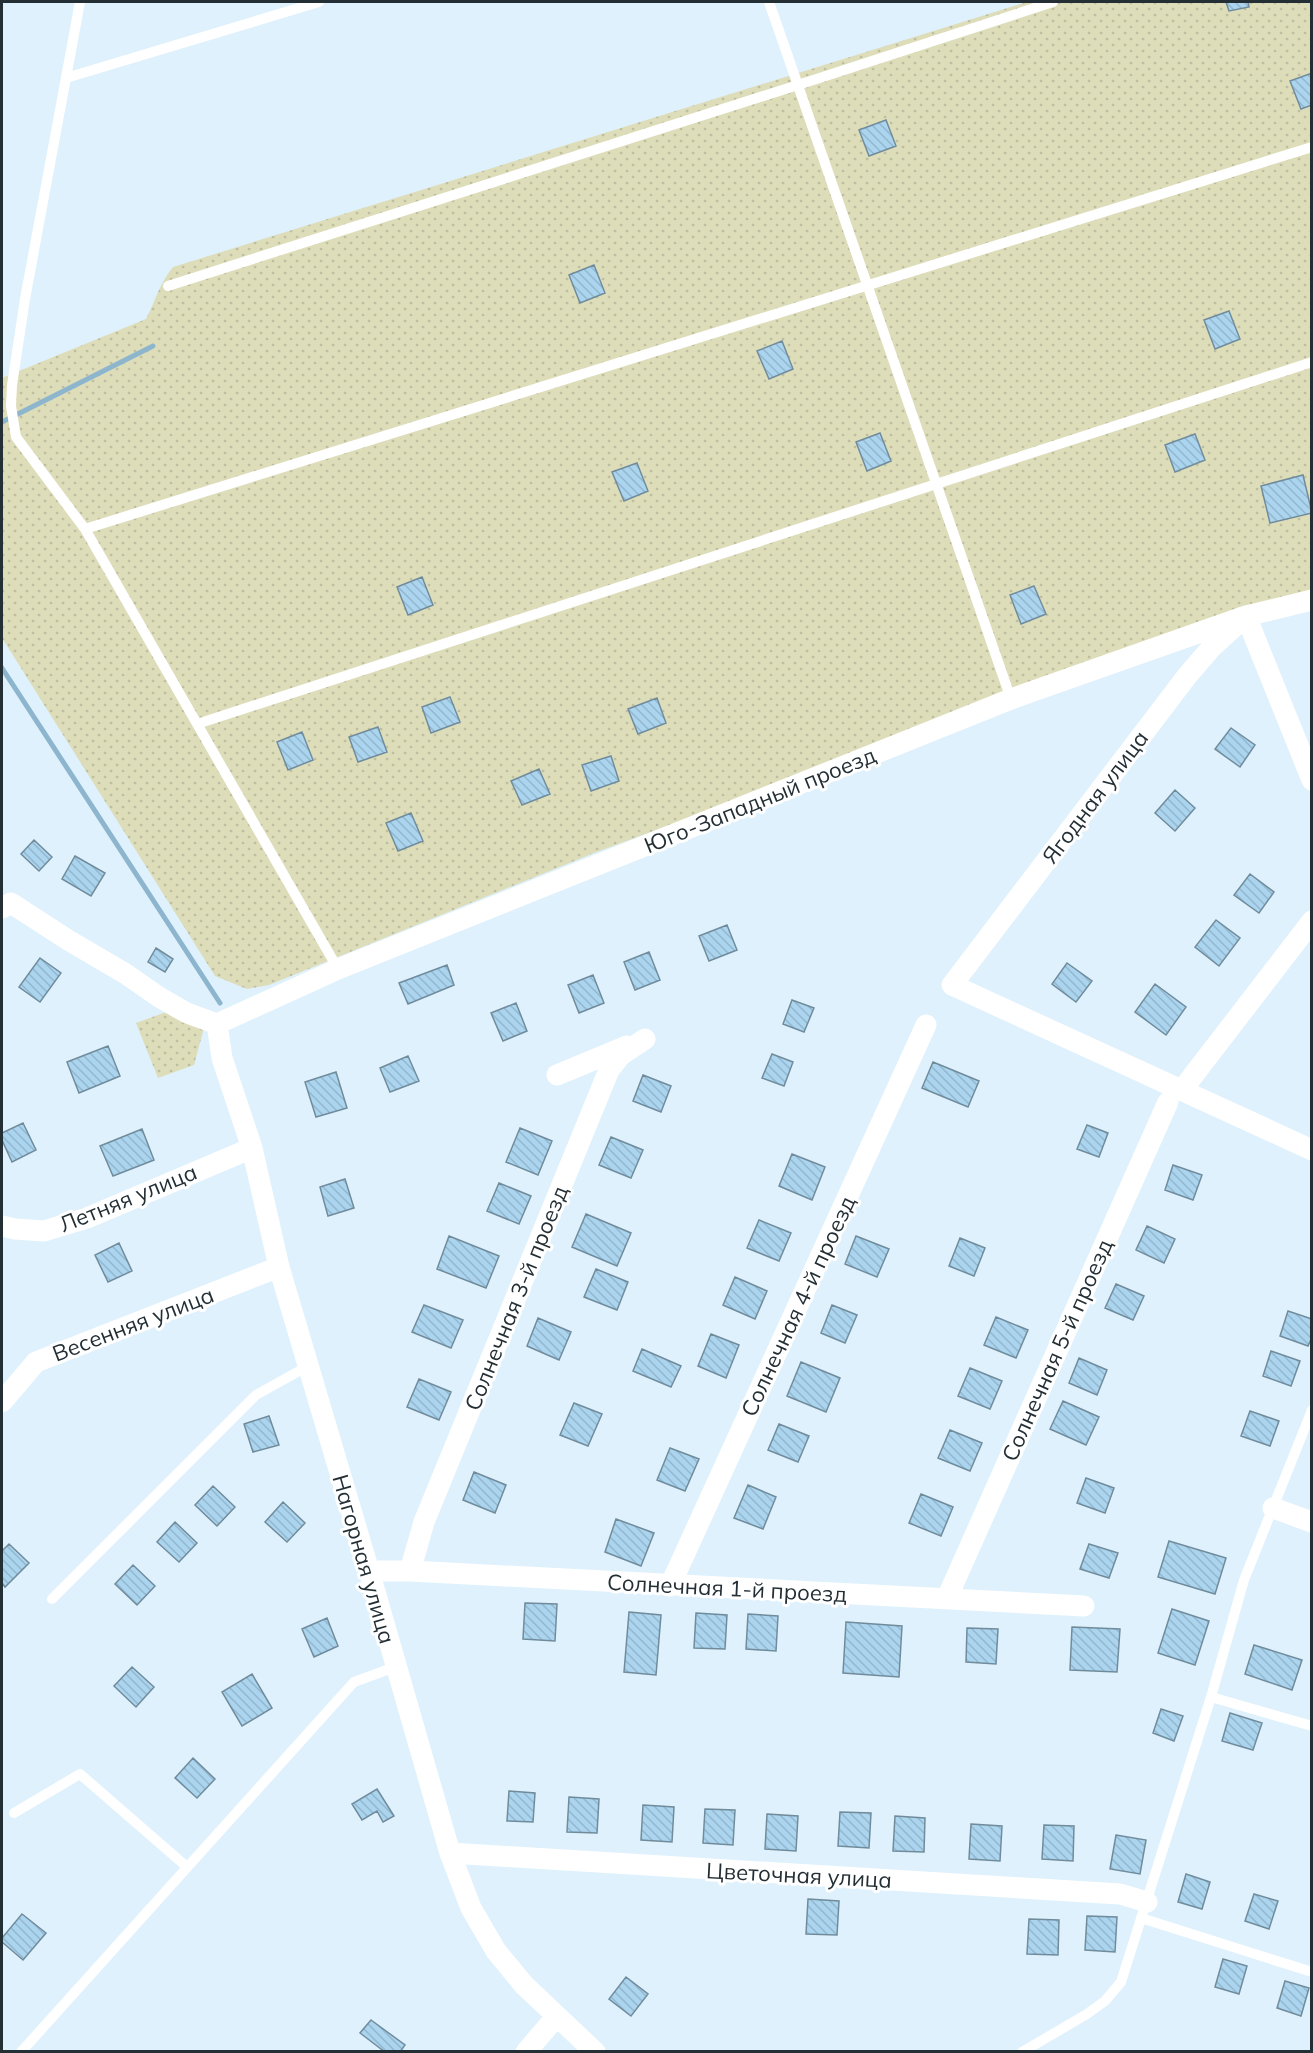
<svg xmlns="http://www.w3.org/2000/svg" width="1313" height="2053" viewBox="0 0 1313 2053" font-family="Mulish,sans-serif">
<style>
.grass{fill:url(#grass-dots)}
.lines{fill:none;stroke-linecap:round;stroke-linejoin:round}
.stream{stroke:#8db6ce;stroke-width:5}
.building{fill:url(#building-back-hatch);stroke:#708c9c;stroke-width:1.5}
.service{stroke:#fff;stroke-width:10}
.minor{stroke:#fff;stroke-width:21}
.labels{text-anchor:middle;stroke-width:6;stroke-linejoin:round;paint-order:stroke}
.street-label{font-size:22px;fill:#232f35;stroke:#fff}
</style>
<defs>
<pattern id="grass-dots" width="8" height="8" patternUnits="userSpaceOnUse" patternTransform="scale(1.5)"><rect width="8" height="8" fill="#deddba"/><path d="M2 2h.1M6 6h.1" fill="none" stroke="#bebea0" stroke-width="1.8" stroke-linecap="round"/></pattern>
<pattern id="building-back-hatch" width="6" height="6" patternUnits="userSpaceOnUse" patternTransform="scale(1.5)"><rect width="6" height="6" fill="#abd5ef"/><path d="M-1 5l2 2M0 0l6 6M5-1l2 2" fill="none" stroke="#93b7ce"/></pattern>
</defs>
<rect width="100%" height="100%" fill="#dff1fc"/>
<path class="grass" d="M 1027,2 L 1311,2 L 1311,595 L 1243,613 L 594,853 L 269,985 L 247,989 L 215,976 L 2,638 L 2,378 L 146,319 C 156,300 159,284 173,267 Z
M 169,1011 L 204,1028 L 194,1065 L 158,1078 L 136,1023 Z"/>
<g class="lines">
<path class="stream" d="M 2,422 L 153,346
M 2,668 L 220,1003"/>
</g>
<path class="building" d="M 1226,2 L 1248,2 L 1249,7 L 1229,11 Z
M 1312,73 L 1312,105 L 1301,109 L 1290,81 Z
M 886,120 L 896,146 L 869,156 L 859,130 Z
M 594,265 L 605,293 L 580,303 L 569,275 Z
M 1229,311 L 1240,339 L 1215,349 L 1204,320 Z
M 782,341 L 793,369 L 769,379 L 757,351 Z
M 880,433 L 891,461 L 867,471 L 856,442 Z
M 1195,434 L 1205,460 L 1175,472 L 1165,445 Z
M 637,463 L 648,491 L 624,501 L 612,472 Z
M 1303,475 L 1312,513 L 1270,523 L 1261,486 Z
M 422,577 L 433,605 L 408,615 L 397,587 Z
M 1034,586 L 1046,614 L 1021,624 L 1010,595 Z
M 450,697 L 460,722 L 431,733 L 422,707 Z
M 657,698 L 666,723 L 638,734 L 628,709 Z
M 378,727 L 387,752 L 358,762 L 349,737 Z
M 1231,728 L 1255,745 L 1240,767 L 1215,749 Z
M 302,732 L 313,760 L 288,770 L 277,742 Z
M 611,756 L 619,781 L 591,791 L 582,765 Z
M 539,769 L 550,794 L 522,805 L 511,781 Z
M 1175,790 L 1195,808 L 1175,831 L 1155,813 Z
M 411,813 L 423,841 L 398,851 L 386,823 Z
M 34,840 L 52,857 L 39,871 L 21,854 Z
M 75,856 L 105,873 L 91,896 L 62,879 Z
M 1250,874 L 1274,892 L 1259,913 L 1234,895 Z
M 1216,920 L 1240,938 L 1219,966 L 1195,947 Z
M 727,925 L 737,950 L 709,961 L 699,936 Z
M 156,948 L 173,959 L 165,972 L 148,962 Z
M 649,952 L 660,980 L 635,990 L 624,962 Z
M 40,958 L 61,973 L 40,1002 L 19,987 Z
M 1067,963 L 1092,981 L 1076,1002 L 1052,984 Z
M 447,965 L 454,985 L 408,1004 L 399,983 Z
M 593,975 L 604,1003 L 579,1013 L 568,985 Z
M 1155,984 L 1186,1007 L 1166,1035 L 1135,1012 Z
M 792,1000 L 814,1008 L 804,1032 L 783,1024 Z
M 516,1003 L 527,1031 L 503,1041 L 491,1013 Z
M 108,1046 L 120,1076 L 79,1093 L 67,1062 Z
M 772,1054 L 793,1062 L 784,1086 L 762,1078 Z
M 408,1056 L 419,1081 L 390,1092 L 380,1068 Z
M 933,1062 L 979,1081 L 968,1107 L 922,1088 Z
M 336,1072 L 347,1108 L 316,1117 L 305,1082 Z
M 643,1075 L 671,1086 L 661,1112 L 633,1101 Z
M 23,1123 L 36,1150 L 12,1162 L 2,1140 L 2,1133 Z
M 1087,1125 L 1108,1133 L 1099,1157 L 1077,1149 Z
M 520,1128 L 552,1141 L 538,1175 L 506,1162 Z
M 142,1129 L 154,1160 L 113,1176 L 100,1146 Z
M 611,1137 L 643,1150 L 631,1178 L 599,1165 Z
M 792,1154 L 825,1167 L 812,1200 L 779,1186 Z
M 1173,1165 L 1202,1175 L 1193,1200 L 1165,1190 Z
M 345,1179 L 354,1208 L 328,1216 L 320,1187 Z
M 499,1183 L 531,1196 L 519,1224 L 487,1211 Z
M 586,1214 L 631,1233 L 617,1266 L 572,1247 Z
M 759,1220 L 791,1233 L 779,1261 L 747,1248 Z
M 1147,1226 L 1175,1239 L 1164,1263 L 1136,1250 Z
M 449,1236 L 499,1256 L 486,1288 L 437,1269 Z
M 856,1236 L 889,1249 L 877,1277 L 845,1264 Z
M 960,1238 L 985,1248 L 974,1276 L 949,1266 Z
M 119,1243 L 132,1271 L 108,1282 L 95,1255 Z
M 596,1269 L 628,1282 L 617,1310 L 584,1297 Z
M 735,1277 L 767,1291 L 755,1319 L 723,1305 Z
M 1116,1284 L 1144,1296 L 1133,1320 L 1105,1308 Z
M 424,1305 L 463,1320 L 451,1348 L 412,1332 Z
M 832,1305 L 857,1315 L 845,1343 L 821,1333 Z
M 1288,1311 L 1312,1319 L 1312,1337 L 1308,1346 L 1280,1336 Z
M 996,1317 L 1028,1330 L 1016,1358 L 984,1345 Z
M 538,1318 L 571,1332 L 559,1360 L 527,1346 Z
M 711,1334 L 739,1345 L 726,1378 L 698,1366 Z
M 642,1349 L 681,1366 L 671,1387 L 633,1371 Z
M 1271,1351 L 1300,1361 L 1291,1386 L 1263,1376 Z
M 1079,1358 L 1107,1370 L 1097,1395 L 1069,1383 Z
M 801,1362 L 840,1378 L 826,1412 L 787,1396 Z
M 970,1368 L 1002,1381 L 990,1409 L 958,1396 Z
M 419,1379 L 451,1392 L 439,1420 L 407,1407 Z
M 1063,1401 L 1099,1417 L 1086,1445 L 1050,1429 Z
M 574,1403 L 602,1414 L 588,1446 L 560,1435 Z
M 1250,1411 L 1279,1421 L 1270,1446 L 1241,1436 Z
M 269,1416 L 279,1445 L 253,1452 L 244,1424 Z
M 779,1424 L 809,1436 L 798,1462 L 768,1450 Z
M 950,1430 L 982,1443 L 970,1471 L 938,1458 Z
M 670,1448 L 699,1459 L 685,1491 L 657,1480 Z
M 474,1472 L 506,1485 L 495,1513 L 463,1500 Z
M 1086,1478 L 1114,1488 L 1105,1513 L 1077,1503 Z
M 748,1485 L 776,1497 L 763,1529 L 734,1518 Z
M 213,1486 L 235,1507 L 217,1526 L 195,1505 Z
M 921,1494 L 953,1507 L 941,1536 L 909,1523 Z
M 283,1502 L 305,1523 L 287,1542 L 265,1522 Z
M 616,1519 L 654,1533 L 641,1566 L 605,1552 Z
M 175,1522 L 197,1543 L 179,1562 L 157,1542 Z
M 1169,1541 L 1226,1558 L 1215,1594 L 1158,1577 Z
M 9,1544 L 29,1563 L 5,1587 L 2,1583 L 2,1551 Z
M 1089,1544 L 1118,1553 L 1109,1578 L 1080,1569 Z
M 133,1565 L 155,1586 L 137,1605 L 115,1584 Z
M 525,1603 L 557,1604 L 555,1641 L 523,1639 Z
M 1172,1609 L 1209,1621 L 1195,1665 L 1158,1653 Z
M 629,1612 L 661,1615 L 656,1675 L 624,1672 Z
M 696,1613 L 727,1615 L 725,1649 L 694,1648 Z
M 748,1614 L 778,1616 L 776,1651 L 746,1649 Z
M 327,1618 L 338,1646 L 314,1657 L 302,1629 Z
M 846,1622 L 902,1626 L 899,1677 L 843,1673 Z
M 1072,1627 L 1120,1629 L 1117,1672 L 1070,1670 Z
M 967,1628 L 998,1629 L 996,1664 L 966,1662 Z
M 1254,1645 L 1302,1660 L 1292,1690 L 1245,1674 Z
M 132,1667 L 154,1687 L 136,1707 L 114,1686 Z
M 252,1674 L 272,1708 L 242,1726 L 222,1692 Z
M 1161,1709 L 1183,1716 L 1174,1741 L 1153,1733 Z
M 1230,1713 L 1262,1723 L 1253,1750 L 1222,1741 Z
M 193,1758 L 215,1779 L 197,1798 L 175,1778 Z
M 377,1789 L 394,1816 L 383,1822 L 377,1811 L 362,1820 L 352,1804 Z
M 509,1791 L 535,1793 L 533,1822 L 507,1821 Z
M 569,1797 L 599,1799 L 597,1833 L 567,1832 Z
M 643,1805 L 674,1807 L 672,1842 L 641,1840 Z
M 705,1809 L 735,1810 L 733,1845 L 703,1843 Z
M 840,1812 L 871,1813 L 869,1848 L 838,1846 Z
M 767,1814 L 798,1816 L 796,1851 L 765,1849 Z
M 895,1816 L 925,1818 L 924,1852 L 893,1851 Z
M 971,1824 L 1002,1826 L 1000,1861 L 969,1859 Z
M 1044,1825 L 1074,1826 L 1073,1861 L 1042,1859 Z
M 1116,1835 L 1146,1840 L 1140,1874 L 1110,1869 Z
M 1186,1874 L 1210,1882 L 1202,1909 L 1178,1902 Z
M 1254,1894 L 1278,1901 L 1269,1929 L 1245,1921 Z
M 808,1899 L 839,1901 L 837,1935 L 806,1934 Z
M 22,1914 L 46,1933 L 23,1960 L 2,1942 L 2,1938 Z
M 1087,1916 L 1117,1917 L 1115,1952 L 1085,1950 Z
M 1029,1919 L 1059,1920 L 1058,1955 L 1027,1954 Z
M 1223,1959 L 1247,1966 L 1239,1994 L 1215,1987 Z
M 626,1977 L 648,1994 L 631,2016 L 609,1999 Z
M 1285,1981 L 1309,1988 L 1301,2016 L 1277,2008 Z
M 371,2020 L 405,2045 L 400,2052 L 385,2052 L 360,2033 Z"/>
<g class="lines">
<path class="service" d="M 80,2 L 25,299 L 12,385 L 11,406 L 16,437 L 85,529 L 338,969
M 769,2 L 1011,699
M 66,78 L 319,2
M 168,286 L 798,85 L 1053,2
M 85,529 L 1312,147
M 197,724 L 1312,362
M 52,1599 L 256,1395 L 308,1366
M 1211,1697 L 1312,1726
M 14,1813 L 80,1774 L 187,1867
M 1141,1918 L 1312,1972
M 21,2052 L 354,1682 L 395,1667
M 1022,2052 L 1087,2014 L 1105,2001 L 1121,1982 L 1211,1697 L 1244,1580 L 1312,1410"/>
<path class="minor" d="M 1312,780 L 1246,616 L 1212,647 L 1187,676 L 952,985 L 1312,1150
M 2,908 L 11,903 L 68,940 L 126,974 L 159,997 L 187,1013 L 217,1024
M 217,1024 L 338,969 L 1011,699 L 1246,616 L 1312,600
M 217,1024 L 222,1058 L 252,1148 L 279,1267 L 369,1571 L 450,1853 L 471,1908 L 496,1951 L 524,1985 L 595,2052
M 557,1075 L 627,1046
M 1182,1090 L 1312,921
M 2,1226 L 15,1229 L 44,1231 L 87,1218 L 252,1148
M 2,1402 L 36,1362 L 279,1267
M 1273,1508 L 1312,1522
M 369,1571 L 410,1571 L 1084,1606
M 410,1571 L 424,1522 L 609,1070 L 621,1055 L 645,1039
M 670,1586 L 926,1025
M 947,1598 L 1168,1102
M 450,1853 L 1120,1894 L 1147,1902
M 526,2052 L 556,2017"/>
</g>
<g class="labels">
<g class="street-label">
<text transform="translate(1095 797) rotate(-53)" y="8">Ягодная улица</text>
<text transform="translate(760 800) rotate(-22)" y="8">Юго-Западный проезд</text>
<text transform="translate(128 1198) rotate(-22)" y="8">Летняя улица</text>
<text transform="translate(516 1298) rotate(-68)" y="8">Солнечная 3-й проезд</text>
<text transform="translate(798 1306) rotate(-65)" y="8">Солнечная 4-й проезд</text>
<text transform="translate(133 1324) rotate(-21)" y="8">Весенняя улица</text>
<text transform="translate(1057 1350) rotate(-66)" y="8">Солнечная 5-й проезд</text>
<text transform="translate(364 1559) rotate(74)" y="8">Нагорная улица</text>
<text transform="translate(727 1588) rotate(3)" y="8">Солнечная 1-й проезд</text>
<text transform="translate(799 1875) rotate(3)" y="8">Цветочная улица</text>
</g>
</g>
<rect width="1313" height="2053" fill="none" stroke="#232f35" stroke-width="6"/>
</svg>
